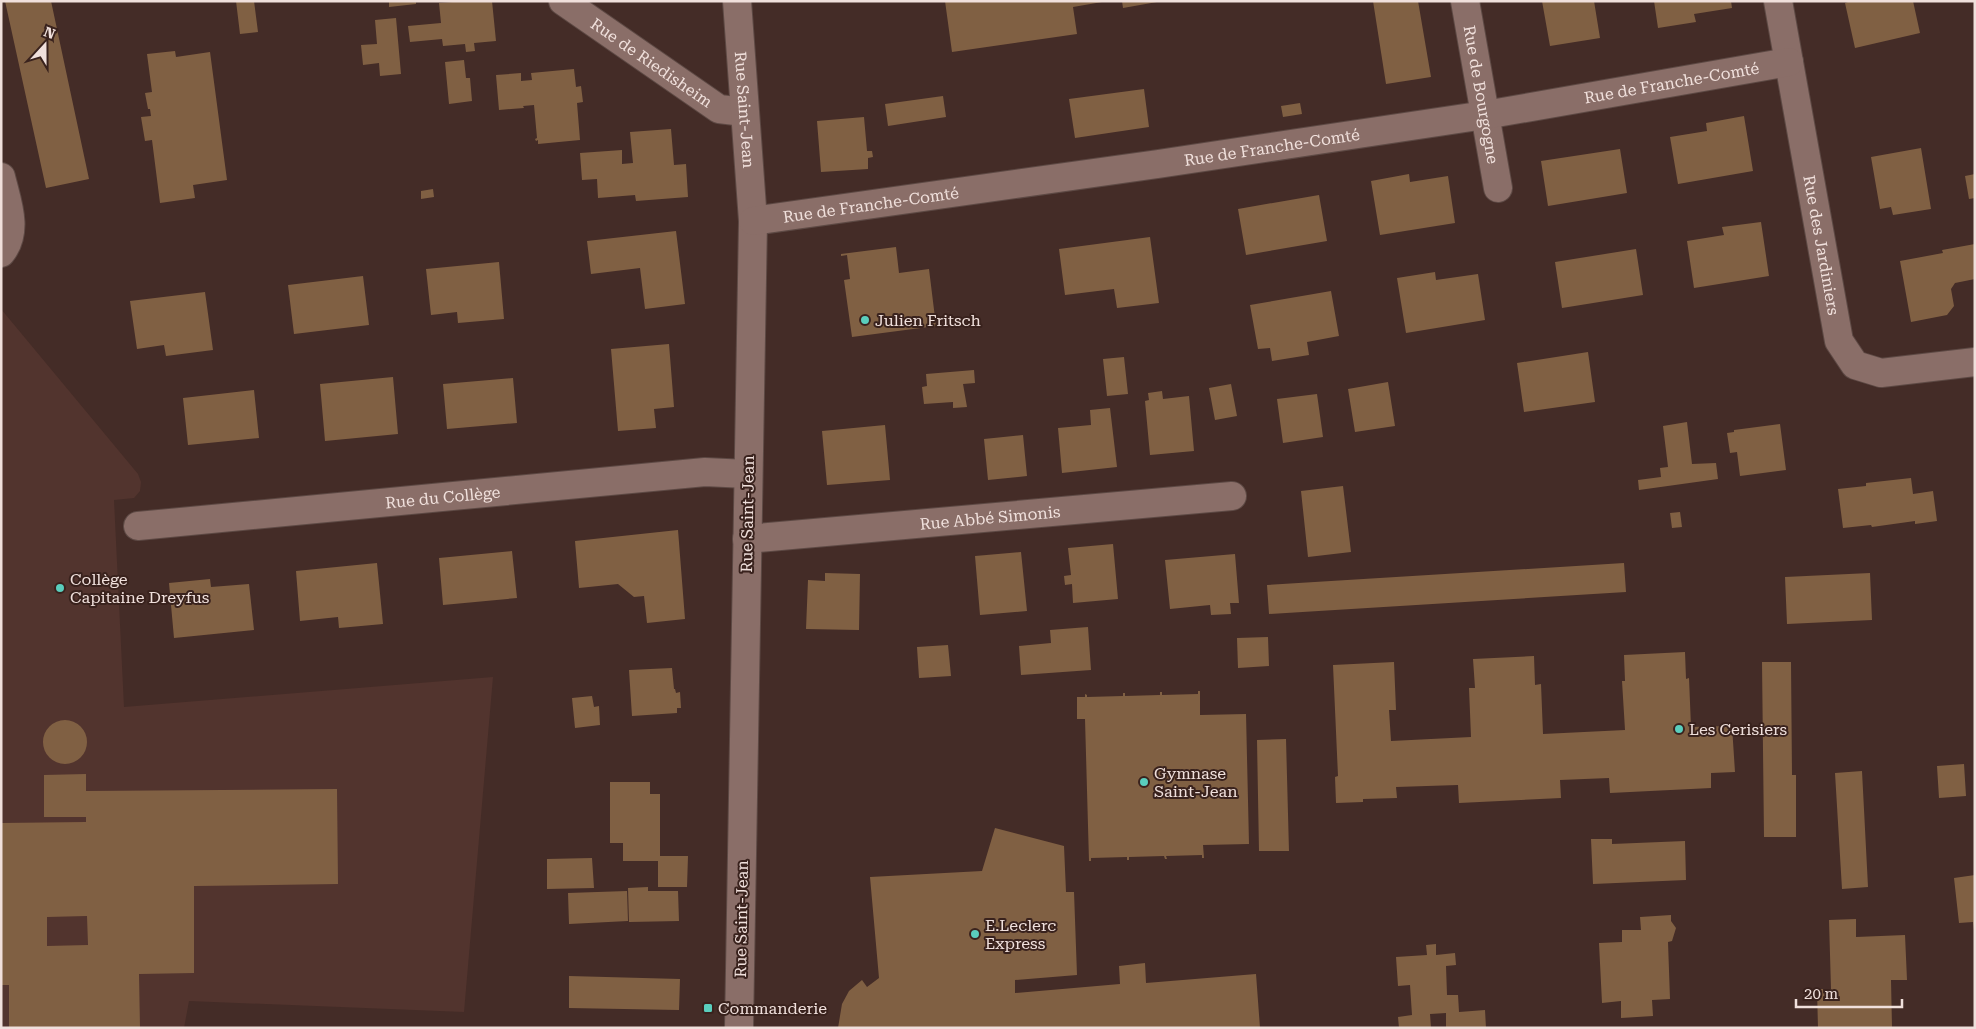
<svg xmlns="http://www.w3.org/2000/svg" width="1976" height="1029" viewBox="0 0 1976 1029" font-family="'Roboto Serif',serif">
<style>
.built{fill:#52342e}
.building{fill:#806043;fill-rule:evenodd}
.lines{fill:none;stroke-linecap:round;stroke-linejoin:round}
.minor-casing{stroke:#5d4944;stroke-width:30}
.minor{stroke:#8a6e68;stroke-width:28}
.poi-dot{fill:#5acebd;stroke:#39221d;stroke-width:2}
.labels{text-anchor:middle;stroke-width:4;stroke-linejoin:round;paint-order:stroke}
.street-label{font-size:16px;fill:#f0e0dc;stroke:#39221d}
.poi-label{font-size:16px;fill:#f0e0dc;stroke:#39221d;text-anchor:start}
</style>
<rect width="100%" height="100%" fill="#442c27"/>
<path class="built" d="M 1,309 L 138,474 L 141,482 L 140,491 L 134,498 L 114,500 L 124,707 L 493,677 L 464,1012 L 189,1001 L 184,1028 L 1,1028 Z"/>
<path class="building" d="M 5,1 L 51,1 L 89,179 L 46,188 Z
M 236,1 L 254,1 L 258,32 L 240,34 Z
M 389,1 L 416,1 L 416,4 L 389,7 Z
M 466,1 L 492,1 L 496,41 L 474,43 L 475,51 L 466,52 L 465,44 L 443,46 L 442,39 L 410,42 L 408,26 L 441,23 L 439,3 Z
M 945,1 L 1102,1 L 1102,2 L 1073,7 L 1077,34 L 952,52 Z
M 1122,1 L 1157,1 L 1157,2 L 1123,8 Z
M 1373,1 L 1418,1 L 1431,77 L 1386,84 Z
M 1542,1 L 1594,1 L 1600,38 L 1550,46 Z
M 1654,1 L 1731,1 L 1732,8 L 1694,14 L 1696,22 L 1658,28 Z
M 1851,1 L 1913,1 L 1920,33 L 1855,48 L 1845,3 Z
M 396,18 L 401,74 L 380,76 L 379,63 L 363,65 L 361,45 L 377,44 L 375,20 Z
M 175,51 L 176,57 L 210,52 L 227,180 L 193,185 L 195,198 L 160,203 L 152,140 L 145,141 L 141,117 L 151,116 L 150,109 L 148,109 L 145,93 L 152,92 L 147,54 Z
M 464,60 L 466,78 L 470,78 L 472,101 L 449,104 L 445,62 Z
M 574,69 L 576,87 L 581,86 L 583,102 L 577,103 L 580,140 L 538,144 L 538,140 L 536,141 L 535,139 L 537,138 L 534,105 L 523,106 L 524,108 L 499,110 L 496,75 L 521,73 L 521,81 L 532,80 L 531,73 Z
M 1144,89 L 1149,127 L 1075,138 L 1069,99 Z
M 943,96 L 946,117 L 888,126 L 885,104 Z
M 1300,103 L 1302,114 L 1283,117 L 1281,106 Z
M 1744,116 L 1753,171 L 1678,184 L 1670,137 L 1707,131 L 1706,123 Z
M 864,117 L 867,151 L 872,151 L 873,157 L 868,158 L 868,169 L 821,172 L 817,121 Z
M 671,129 L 674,165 L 686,164 L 688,197 L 636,201 L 635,195 L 598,198 L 597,179 L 582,180 L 580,153 L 622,150 L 622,164 L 633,163 L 630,132 Z
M 1921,148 L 1931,209 L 1893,215 L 1891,207 L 1880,209 L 1871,157 Z
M 1620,149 L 1627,193 L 1548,206 L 1541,161 Z
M 1409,174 L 1410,182 L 1448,176 L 1455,223 L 1380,235 L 1371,181 Z
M 1975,174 L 1975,198 L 1969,199 L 1965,176 Z
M 433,189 L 434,197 L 421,199 L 421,191 Z
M 1319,195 L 1327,241 L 1246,255 L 1238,209 Z
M 1761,222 L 1769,276 L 1694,288 L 1687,241 L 1724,235 L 1722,227 Z
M 676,231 L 685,304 L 645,309 L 640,268 L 591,274 L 587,241 Z
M 1150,237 L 1159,303 L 1117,308 L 1114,289 L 1065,295 L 1059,249 Z
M 1975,244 L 1975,279 L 1955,283 L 1951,289 L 1954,306 L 1947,315 L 1911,322 L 1900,261 L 1943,253 L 1942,250 Z
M 896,247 L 899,273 L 929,269 L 936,326 L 852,337 L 844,280 L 850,279 L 847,255 L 841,256 L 841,254 Z
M 1636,249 L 1643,295 L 1562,308 L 1555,262 Z
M 499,262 L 504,319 L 458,323 L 457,312 L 431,315 L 426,269 Z
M 1435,272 L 1436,280 L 1478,274 L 1485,320 L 1406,333 L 1397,278 Z
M 363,276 L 369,325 L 294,334 L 288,285 Z
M 1331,291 L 1339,336 L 1307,342 L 1309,355 L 1272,361 L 1270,348 L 1258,349 L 1250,305 Z
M 205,292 L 213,350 L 166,356 L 164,345 L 137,349 L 130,301 Z
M 669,344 L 674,407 L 654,409 L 656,428 L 618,431 L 611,349 Z
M 1588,352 L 1595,402 L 1524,412 L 1517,363 Z
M 1124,357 L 1128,394 L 1107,396 L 1103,359 Z
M 974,370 L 975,383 L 963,384 L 967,407 L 953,408 L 953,402 L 924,404 L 922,387 L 927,386 L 926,374 Z
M 393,377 L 398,434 L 325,441 L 320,384 Z
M 513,378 L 517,423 L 447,429 L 443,384 Z
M 1388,382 L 1395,426 L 1355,432 L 1348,389 Z
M 1231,384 L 1237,416 L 1215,420 L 1209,388 Z
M 254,390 L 259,438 L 188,445 L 183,398 Z
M 1162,391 L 1163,399 L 1189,396 L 1194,451 L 1150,455 L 1145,401 L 1149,400 L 1148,393 Z
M 1317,394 L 1323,437 L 1283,443 L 1277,399 Z
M 1110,408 L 1117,467 L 1062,473 L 1058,428 L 1091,425 L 1090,410 Z
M 1687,422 L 1692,464 L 1716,463 L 1718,479 L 1639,490 L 1638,480 L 1661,477 L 1660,468 L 1668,467 L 1663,426 Z
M 1780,424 L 1786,470 L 1740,476 L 1737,452 L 1730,453 L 1727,433 L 1734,432 L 1734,430 Z
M 885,425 L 890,480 L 827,485 L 822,431 Z
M 1023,435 L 1027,476 L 988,480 L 984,439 Z
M 1911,478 L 1913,494 L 1933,491 L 1937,521 L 1915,524 L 1915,521 L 1872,527 L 1871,525 L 1843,528 L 1838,489 L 1866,486 L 1866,483 Z
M 1343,486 L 1351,552 L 1308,557 L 1301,491 Z
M 1680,512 L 1682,527 L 1672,528 L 1670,513 Z
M 678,530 L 685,619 L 647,623 L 644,596 L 634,597 L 618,584 L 579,588 L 575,541 Z
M 1113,544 L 1118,599 L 1073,603 L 1072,584 L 1065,585 L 1064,576 L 1071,575 L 1068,548 Z
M 512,551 L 517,598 L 443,605 L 439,558 Z
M 1021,552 L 1027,611 L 980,615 L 975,556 Z
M 1235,554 L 1239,603 L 1230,603 L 1231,614 L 1211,615 L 1210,605 L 1170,609 L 1165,560 Z
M 377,563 L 383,624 L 339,628 L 338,617 L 300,621 L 296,571 Z
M 1624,563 L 1626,592 L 1269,614 L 1267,585 Z
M 825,573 L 860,574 L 859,630 L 806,629 L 808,580 L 825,581 Z
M 1870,573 L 1872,620 L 1787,624 L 1785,577 Z
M 210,579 L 211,587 L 249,584 L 254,630 L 174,638 L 169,583 Z
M 1088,627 L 1091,670 L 1021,675 L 1019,646 L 1051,643 L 1050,630 Z
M 1268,637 L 1269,666 L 1238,668 L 1237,638 Z
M 948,645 L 951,676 L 919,678 L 917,647 Z
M 1685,652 L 1686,679 L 1689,678 L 1691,727 L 1732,726 L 1735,772 L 1711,773 L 1711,788 L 1610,793 L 1609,778 L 1560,780 L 1561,798 L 1459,803 L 1458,785 L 1396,787 L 1397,798 L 1363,799 L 1363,802 L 1336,803 L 1335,777 L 1338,776 L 1333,665 L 1394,662 L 1396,710 L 1389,710 L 1391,741 L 1471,737 L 1469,688 L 1475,688 L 1473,659 L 1534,656 L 1535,685 L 1541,684 L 1543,734 L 1625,730 L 1622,681 L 1625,681 L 1624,655 Z
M 1762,662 L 1791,662 L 1792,775 L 1796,775 L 1796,837 L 1764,837 Z
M 672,668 L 674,689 L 675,689 L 676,693 L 680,692 L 681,708 L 677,708 L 677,713 L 632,716 L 629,670 Z
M 1198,691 L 1200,691 L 1200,715 L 1246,714 L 1249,844 L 1203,845 L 1204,858 L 1202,858 L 1202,855 L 1166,856 L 1167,859 L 1165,859 L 1164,856 L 1129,857 L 1129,860 L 1127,860 L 1127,857 L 1091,858 L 1091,861 L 1089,861 L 1085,719 L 1077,719 L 1077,697 L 1085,697 L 1085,694 L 1087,695 L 1087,697 L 1123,696 L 1123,693 L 1125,693 L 1125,696 L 1160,695 L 1160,692 L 1162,692 L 1162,695 L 1198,694 Z
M 592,696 L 594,707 L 599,706 L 600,725 L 575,728 L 572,698 Z
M43 742a22 22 0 1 1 44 0a22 22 0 1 1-44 0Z
M 1286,739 L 1289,851 L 1259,851 L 1257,740 Z
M 1964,764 L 1966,796 L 1939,798 L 1937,766 Z
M 1862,771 L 1868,887 L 1842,889 L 1835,773 Z
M 86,774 L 86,791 L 337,789 L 338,884 L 194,886 L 194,973 L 139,974 L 140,1028 L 9,1027 L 9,985 L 1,985 L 1,823 L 86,822 L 86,817 L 44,817 L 44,775 ZM 87,916 L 88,945 L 47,946 L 47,917 Z
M 610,782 L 650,782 L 650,794 L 660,794 L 660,856 L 688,856 L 687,887 L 658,887 L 658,861 L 623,861 L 623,843 L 610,843 Z
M 995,828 L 1064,846 L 1066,892 L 1074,892 L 1077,975 L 1015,980 L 1015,993 L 1120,984 L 1119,966 L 1145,963 L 1146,983 L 1256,974 L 1260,1028 L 838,1028 L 842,1004 L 849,991 L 862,980 L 867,987 L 879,978 L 870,877 L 982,871 Z
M 1591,839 L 1612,839 L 1612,844 L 1685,841 L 1686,880 L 1593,884 Z
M 592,858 L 594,888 L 547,889 L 547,859 Z
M 1975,875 L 1975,930 L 1974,930 L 1973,922 L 1959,923 L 1954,878 Z
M 648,887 L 648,891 L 678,891 L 679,921 L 629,922 L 628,888 Z
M 627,891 L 628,921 L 569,924 L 568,893 Z
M 1671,915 L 1671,921 L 1676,928 L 1672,941 L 1668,942 L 1670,999 L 1652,1000 L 1653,1016 L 1621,1018 L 1621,1001 L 1602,1003 L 1599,943 L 1622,942 L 1622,930 L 1641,930 L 1640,917 Z
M 1856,919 L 1856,937 L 1905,935 L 1907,980 L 1891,980 L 1892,1027 L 1818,1028 L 1817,989 L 1831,989 L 1829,920 Z
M 1436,944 L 1436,955 L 1455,953 L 1456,965 L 1446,966 L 1447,995 L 1458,995 L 1459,1012 L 1485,1010 L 1486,1028 L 1446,1028 L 1446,1013 L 1430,1014 L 1431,1028 L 1399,1028 L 1398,1017 L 1412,1015 L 1410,985 L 1398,986 L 1396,957 L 1427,955 L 1426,945 Z
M 569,976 L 680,979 L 679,1010 L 569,1008 Z"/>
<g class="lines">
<g class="minor-casing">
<g id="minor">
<path id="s1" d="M 563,1 L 719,109 L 744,112"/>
<path id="s2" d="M 737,1 L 753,221 L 739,1028"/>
<path id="s3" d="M 1465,1 L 1498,188"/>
<path id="s4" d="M 1778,1 L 1839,341 L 1855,365 L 1881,373 L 1975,362"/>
<path d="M 1,177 C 7,202 19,231 1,253"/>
<path id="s5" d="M 753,221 L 1158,164 L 1485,115 L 1789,62"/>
<path id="s6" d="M 138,526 L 705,472 L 747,474"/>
<path id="s7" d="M 747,539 L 1232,496"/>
</g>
</g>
<use href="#minor" class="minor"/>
</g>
<g class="poi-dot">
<circle cx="865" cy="320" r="5"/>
<circle cx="60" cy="588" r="5"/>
<circle cx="1679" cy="729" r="5"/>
<circle cx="1144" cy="782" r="5"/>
<circle cx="975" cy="934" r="5"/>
<rect x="703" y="1003" width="10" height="10" rx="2.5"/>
</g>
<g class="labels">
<g class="street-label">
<text dy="6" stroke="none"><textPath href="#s1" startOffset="108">Rue de Riedisheim</textPath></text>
<text dy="6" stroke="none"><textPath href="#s5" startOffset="929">Rue de Franche-Comté</textPath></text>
<text dy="6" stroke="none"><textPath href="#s3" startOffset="95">Rue de Bourgogne</textPath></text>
<text dy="6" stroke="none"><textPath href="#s2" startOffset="109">Rue Saint-Jean</textPath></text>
<text dy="6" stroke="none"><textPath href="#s5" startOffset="524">Rue de Franche-Comté</textPath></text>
<text dy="6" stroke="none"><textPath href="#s5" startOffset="119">Rue de Franche-Comté</textPath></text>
<text dy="6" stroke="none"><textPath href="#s4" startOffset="248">Rue des Jardiniers</textPath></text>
<text dy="6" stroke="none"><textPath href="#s6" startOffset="306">Rue du Collège</textPath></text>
<text transform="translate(747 514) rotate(-89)" y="6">Rue Saint-Jean</text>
<text dy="6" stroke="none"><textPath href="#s7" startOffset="244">Rue Abbé Simonis</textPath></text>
<text transform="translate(741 919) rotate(-89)" y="6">Rue Saint-Jean</text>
</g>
<g class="poi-label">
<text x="875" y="326">Julien Fritsch</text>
<text x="70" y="585">Collège<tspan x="70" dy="18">Capitaine Dreyfus</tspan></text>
<text x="1689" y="735">Les Cerisiers</text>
<text x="1154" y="779">Gymnase<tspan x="1154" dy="18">Saint-Jean</tspan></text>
<text x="985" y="931">E.Leclerc<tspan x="985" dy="18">Express</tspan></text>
<text x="718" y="1014">Commanderie</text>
</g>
</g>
<rect width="1976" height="1029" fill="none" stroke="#f0e0dc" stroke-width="5"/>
<g transform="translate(45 45) rotate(21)" stroke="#39221d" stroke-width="4" paint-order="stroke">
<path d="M0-4L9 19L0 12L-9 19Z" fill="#f0e0dc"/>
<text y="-8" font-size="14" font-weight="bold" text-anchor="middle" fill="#f0e0dc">N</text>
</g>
<path d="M1796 999v8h106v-8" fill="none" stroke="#f0e0dc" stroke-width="2.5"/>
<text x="1804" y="999" font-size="15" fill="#f0e0dc" stroke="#39221d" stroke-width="4" paint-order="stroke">20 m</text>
</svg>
